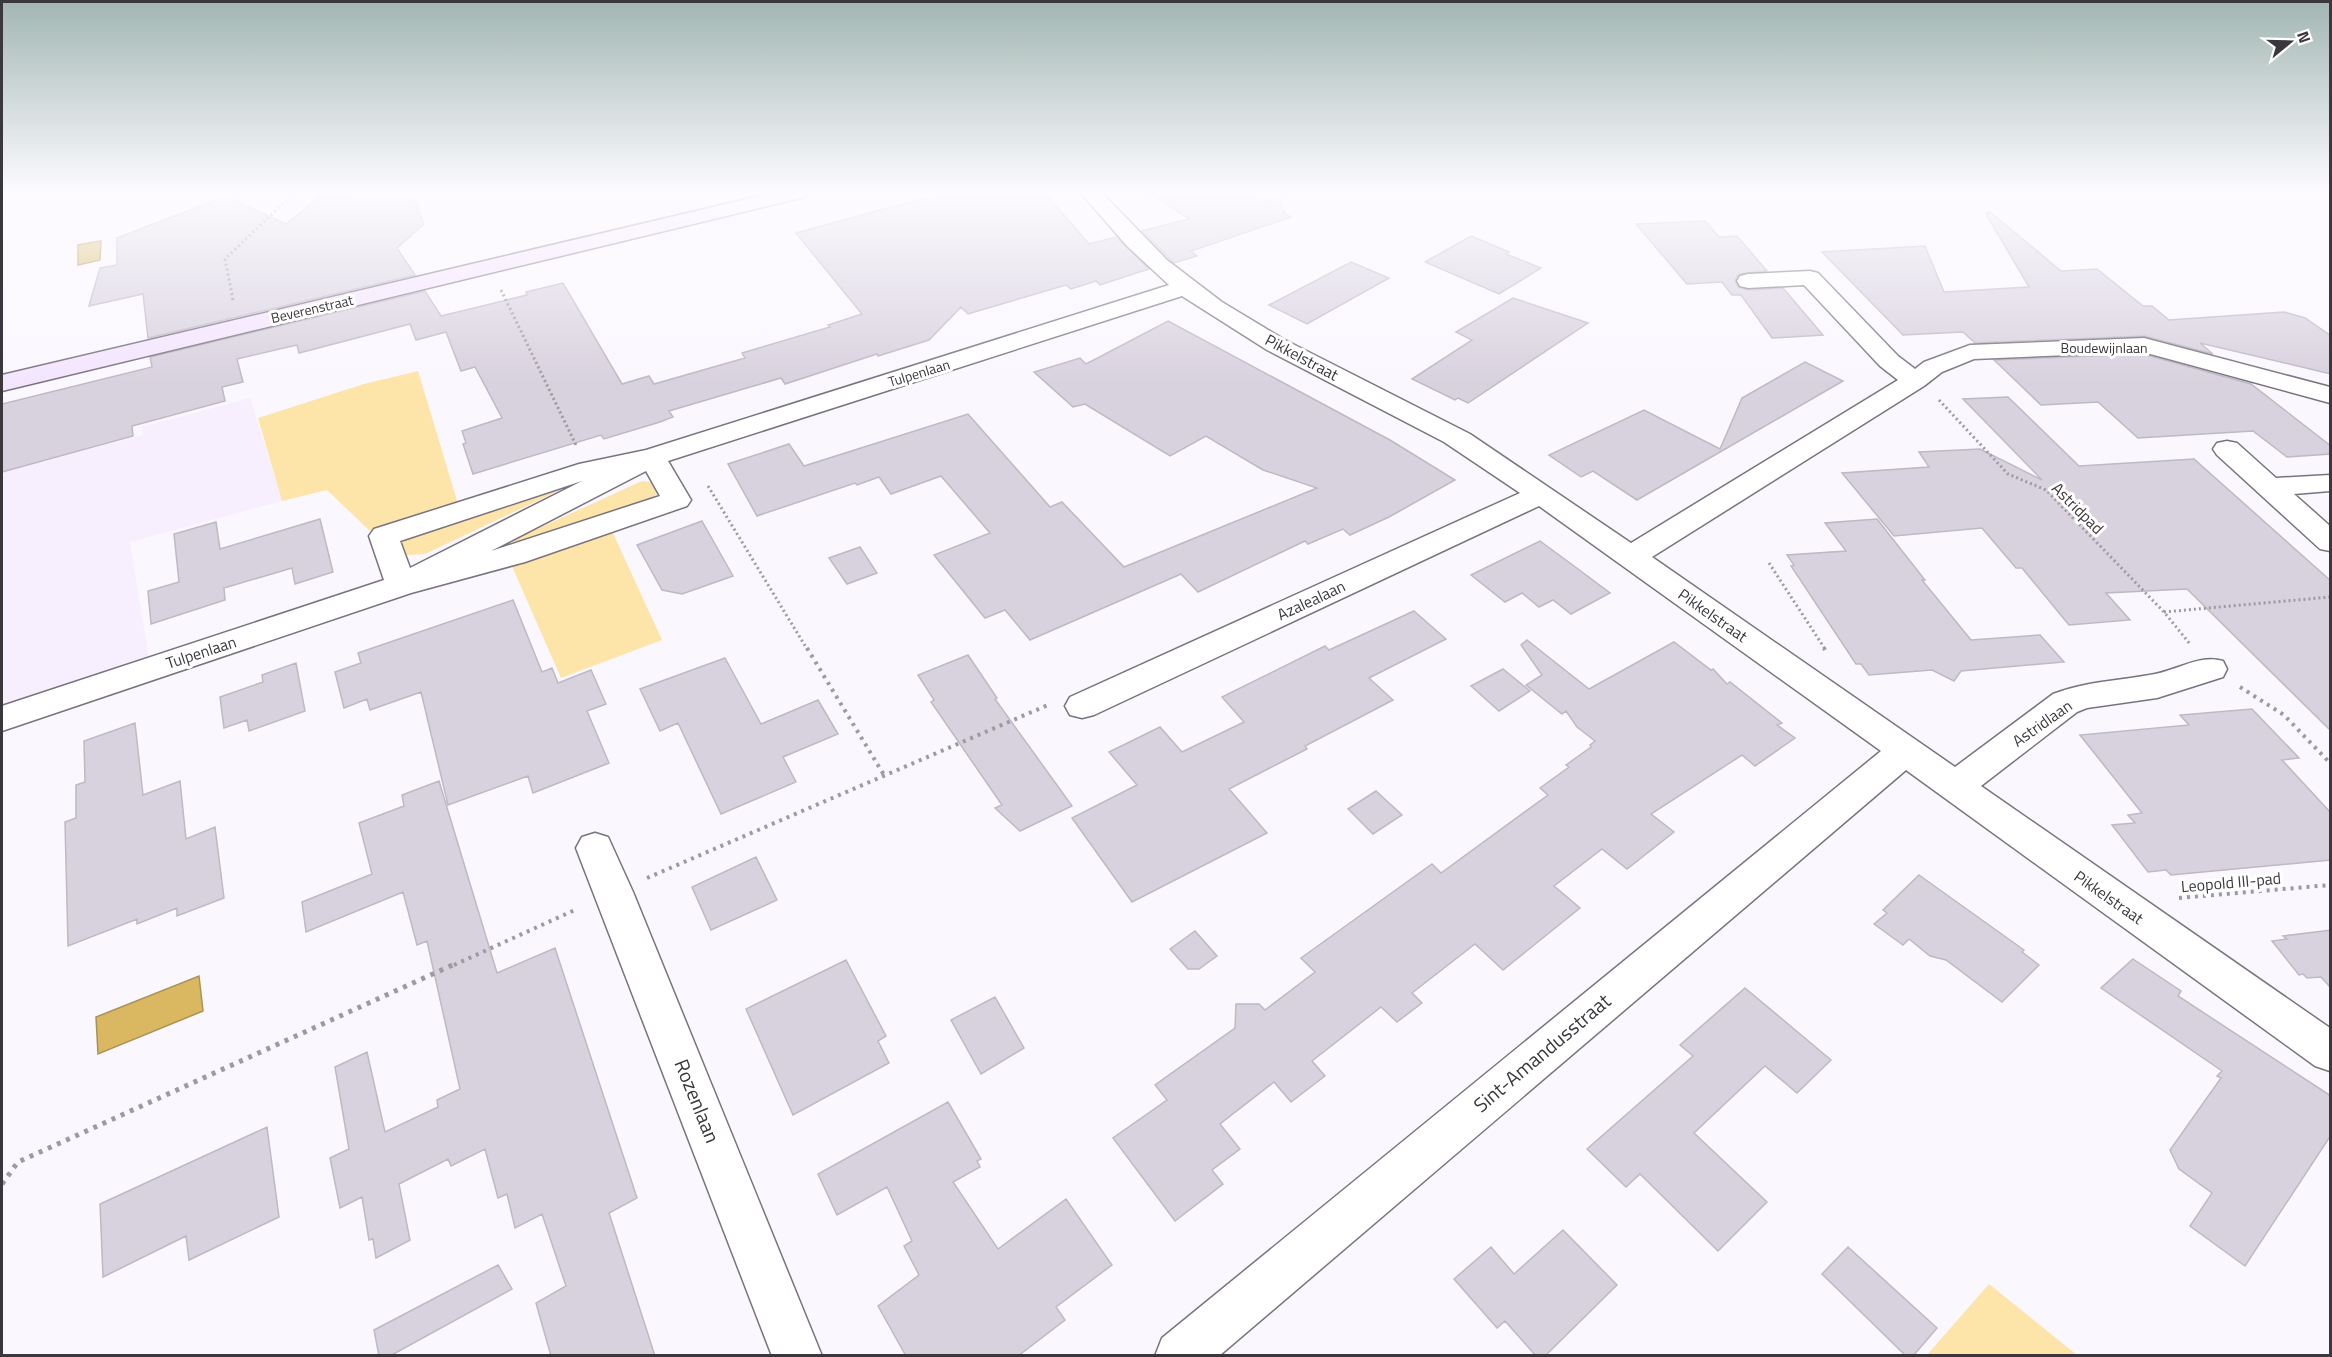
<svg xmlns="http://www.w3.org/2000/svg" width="2332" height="1357" viewBox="0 0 2332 1357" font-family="'Titillium Web',sans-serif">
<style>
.built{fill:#f7eefe}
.green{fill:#fde4a9}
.water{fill:#dab862;stroke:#aa9257;stroke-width:1.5}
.building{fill:#d8d1de;stroke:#bfb8c5;stroke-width:1.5}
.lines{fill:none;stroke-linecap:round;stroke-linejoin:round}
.street-casing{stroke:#79737e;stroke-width:3}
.secondary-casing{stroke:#79737e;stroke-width:3}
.path-far2{stroke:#9e9aa1;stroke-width:3;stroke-dasharray:2 3;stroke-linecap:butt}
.path-far1{stroke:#9e9aa1;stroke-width:4;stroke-dasharray:3 5;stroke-linecap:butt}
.path{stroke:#9e9aa1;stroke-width:5;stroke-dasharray:4 6;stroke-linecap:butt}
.street{fill:#fff;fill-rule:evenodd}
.secondary{fill:#f4e5fe;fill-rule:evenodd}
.labels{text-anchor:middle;stroke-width:6;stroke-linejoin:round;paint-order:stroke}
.far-street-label{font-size:14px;fill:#3b383d;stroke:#fff}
.street-label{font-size:16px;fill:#3b383d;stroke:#fff}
.near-street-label{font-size:20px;fill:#3b383d;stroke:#fff}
</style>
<rect width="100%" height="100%" fill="#fbf7ff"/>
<path class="built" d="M 250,398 L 282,501 L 130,542 L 149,659 L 2,708 L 2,449 L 25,443 L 43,462 L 143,435 L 142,427 Z"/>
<path class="green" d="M 418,371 L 458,504 L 370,531 L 327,490 L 282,501 L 258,418 L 364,384 Z
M 642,481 L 656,483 L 659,492 L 648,501 L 513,544 L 515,539 Z
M 551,489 L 555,490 L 554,493 L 425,554 L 407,555 L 401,553 L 401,543 L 405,537 Z
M 612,531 L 662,640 L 561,678 L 511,564 Z
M 1989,1284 L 2077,1355 L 1927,1355 Z"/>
<path class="water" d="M 101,241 L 100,260 L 78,265 L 78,245 Z
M 199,976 L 203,1011 L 98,1054 L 96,1017 Z"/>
<path class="building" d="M 324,193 L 414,197 L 424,224 L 397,248 L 415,275 L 148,338 L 143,294 L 89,306 L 100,268 L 117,265 L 117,238 L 226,196 L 286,224 Z
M 943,193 L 1045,193 L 1089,244 L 1116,237 L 1149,269 L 1100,285 L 1096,281 L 1071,289 L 1066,285 L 968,314 L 961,307 L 929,340 L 878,356 L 877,354 L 785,384 L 781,378 L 669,411 L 673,417 L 660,422 L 604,439 L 601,435 L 473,474 L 463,444 L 466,443 L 462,431 L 502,418 L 475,367 L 461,371 L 446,332 L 416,340 L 410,324 L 299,353 L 297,345 L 237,359 L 243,382 L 222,387 L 225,401 L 132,426 L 133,436 L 2,472 L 2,404 L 152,367 L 150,357 L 425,291 L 441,316 L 527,295 L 526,292 L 563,283 L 622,384 L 649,376 L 654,384 L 745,358 L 742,353 L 830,327 L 828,325 L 862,314 L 796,233 Z
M 1149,193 L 1250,193 L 1264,201 L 1280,197 L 1285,214 L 1291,217 L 1191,251 L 1197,256 L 1174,263 L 1142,231 L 1189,219 Z
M 1989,211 L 2061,271 L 2097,269 L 2143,306 L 2152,306 L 2169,320 L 2284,312 L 2305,318 L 2331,336 L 2331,374 L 2200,343 L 2213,354 L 2144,336 L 1975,343 L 1963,332 L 1903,335 L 1822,252 L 1925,246 L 1944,292 L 2029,287 L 1986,214 Z
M 1705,221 L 1719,237 L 1737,236 L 1767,271 L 1739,274 L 1735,280 L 1738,287 L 1748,290 L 1783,288 L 1823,335 L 1772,338 L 1741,295 L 1732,295 L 1722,282 L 1687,284 L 1636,224 Z
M 1471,236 L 1509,252 L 1506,254 L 1541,268 L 1499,294 L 1425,262 Z
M 1351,262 L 1389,278 L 1307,324 L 1269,305 Z
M 1513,298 L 1588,323 L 1468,403 L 1458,398 L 1455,400 L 1412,379 L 1472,340 L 1456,332 Z
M 1168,321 L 1390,440 L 1455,480 L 1389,517 L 1350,535 L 1343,529 L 1308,544 L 1305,541 L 1198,592 L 1181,574 L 1030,640 L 1005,610 L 985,618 L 934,555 L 990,533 L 941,476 L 891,494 L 879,477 L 857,485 L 855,483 L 757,516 L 728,464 L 789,444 L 804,466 L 968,414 L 1050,507 L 1062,502 L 1124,567 L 1317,488 L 1263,470 L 1206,436 L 1170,456 L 1085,404 L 1073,407 L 1034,372 L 1080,358 L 1086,364 Z
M 2143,354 L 2251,384 L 2331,446 L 2331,454 L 2287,457 L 2253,431 L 2138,438 L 2098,402 L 2041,405 L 1994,360 Z
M 1805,362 L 1843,381 L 1637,500 L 1593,471 L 1581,477 L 1549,455 L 1644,410 L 1720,449 L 1742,398 Z
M 2008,397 L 2079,466 L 2194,459 L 2331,581 L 2331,731 L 2187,589 L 2106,593 L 2130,620 L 2069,625 L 2022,568 L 2016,568 L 1982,528 L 1894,536 L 1842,473 L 1929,467 L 1919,452 L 1980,449 L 2042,480 L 1963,399 Z
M 320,519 L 333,572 L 295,584 L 292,568 L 224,588 L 225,600 L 151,624 L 148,591 L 179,582 L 174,534 L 216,522 L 220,549 Z
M 1877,519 L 1925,580 L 1922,580 L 1971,640 L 2040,635 L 2064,662 L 1961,671 L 1954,681 L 1932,670 L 1869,675 L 1861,664 L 1856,664 L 1791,566 L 1794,565 L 1787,555 L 1846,551 L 1825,523 Z
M 702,521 L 733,576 L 682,594 L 662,590 L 637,545 Z
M 1540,541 L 1574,566 L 1610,593 L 1571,614 L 1553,600 L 1539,607 L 1522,593 L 1505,602 L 1471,575 Z
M 860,547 L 877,573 L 847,584 L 829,558 Z
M 513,600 L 542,672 L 552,668 L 558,683 L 591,670 L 606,704 L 587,711 L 609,763 L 533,793 L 528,776 L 448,805 L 421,692 L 370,710 L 367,699 L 344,708 L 335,672 L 361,663 L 358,653 Z
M 1414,611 L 1446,639 L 1369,678 L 1393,700 L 1305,746 L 1307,749 L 1229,789 L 1267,833 L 1132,902 L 1072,818 L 1137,785 L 1109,752 L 1160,727 L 1182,752 L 1244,722 L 1222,697 L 1325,646 L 1329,650 Z
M 1527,640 L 1589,689 L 1674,642 L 1711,670 L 1713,669 L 1727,684 L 1730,682 L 1782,723 L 1777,725 L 1795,738 L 1755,766 L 1742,755 L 1651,814 L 1674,832 L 1627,869 L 1602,849 L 1554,886 L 1580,908 L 1503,970 L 1475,944 L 1412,993 L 1422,1003 L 1397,1022 L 1381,1007 L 1312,1061 L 1325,1076 L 1291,1102 L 1274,1082 L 1220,1124 L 1240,1149 L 1212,1170 L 1223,1184 L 1175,1221 L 1113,1138 L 1167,1100 L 1155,1085 L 1235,1028 L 1236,1004 L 1259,1004 L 1265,1010 L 1315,972 L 1301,958 L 1432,864 L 1441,873 L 1548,795 L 1540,788 L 1569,767 L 1566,765 L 1591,747 L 1590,745 L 1595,741 L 1577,727 L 1566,711 L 1562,714 L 1526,685 L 1542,675 L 1521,645 Z
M 968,655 L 997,698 L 995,699 L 1072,806 L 1020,831 L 995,808 L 1002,805 L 931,702 L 934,700 L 918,675 Z
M 725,658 L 761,724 L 818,700 L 838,734 L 783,757 L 796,782 L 721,814 L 678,723 L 660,731 L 640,689 Z
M 296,663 L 305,711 L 249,731 L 247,720 L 224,728 L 220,697 L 263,682 L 262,675 Z
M 1503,669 L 1530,691 L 1499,711 L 1471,686 Z
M 2252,709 L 2299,758 L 2282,760 L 2331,813 L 2331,860 L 2171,875 L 2166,870 L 2148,872 L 2112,825 L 2135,823 L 2128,815 L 2142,813 L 2080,735 L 2189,725 L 2180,715 Z
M 135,723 L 143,795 L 180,781 L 186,839 L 215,827 L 224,898 L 177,916 L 177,908 L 137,924 L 137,919 L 68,946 L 65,822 L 76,818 L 76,785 L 85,782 L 84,741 Z
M 439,781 L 497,973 L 555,948 L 637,1198 L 609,1213 L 655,1356 L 551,1356 L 536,1303 L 566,1286 L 542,1214 L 515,1228 L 507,1194 L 498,1198 L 485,1149 L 451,1166 L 448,1159 L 399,1184 L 410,1240 L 376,1258 L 373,1239 L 369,1240 L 362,1197 L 340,1208 L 330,1158 L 349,1149 L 335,1067 L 367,1052 L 385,1132 L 438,1107 L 437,1100 L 460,1089 L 427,941 L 417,945 L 403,892 L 306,932 L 302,902 L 372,874 L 359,823 L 404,806 L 402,795 Z
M 1376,791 L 1402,815 L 1373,834 L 1348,809 Z
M 756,857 L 777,900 L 711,930 L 692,887 Z
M 1919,875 L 2024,950 L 2022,952 L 2039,965 L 2002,1002 L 1946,960 L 1930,956 L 1909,939 L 1903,945 L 1874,924 L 1887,913 L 1883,910 Z
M 2331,930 L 2331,988 L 2321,977 L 2307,978 L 2303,974 L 2299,975 L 2272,941 L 2287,939 L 2283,936 Z
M 1195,931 L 1217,956 L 1199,969 L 1188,969 L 1170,949 Z
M 2133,959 L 2181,991 L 2178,996 L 2331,1096 L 2331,1135 L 2245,1266 L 2190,1226 L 2212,1193 L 2179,1169 L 2170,1150 L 2221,1078 L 2217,1076 L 2222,1071 L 2101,988 Z
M 846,960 L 886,1036 L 878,1041 L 889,1063 L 793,1115 L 746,1009 Z
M 1745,988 L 1831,1060 L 1797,1093 L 1765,1066 L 1694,1133 L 1767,1202 L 1718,1251 L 1640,1174 L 1626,1187 L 1587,1149 L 1693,1056 L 1680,1045 Z
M 995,997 L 1024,1048 L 981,1074 L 951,1020 Z
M 948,1102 L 981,1159 L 977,1161 L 980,1167 L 953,1182 L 998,1249 L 1066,1199 L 1112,1265 L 1056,1307 L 1065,1320 L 1018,1356 L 906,1356 L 878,1306 L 919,1275 L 904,1246 L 912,1241 L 887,1187 L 837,1215 L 818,1174 Z
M 267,1127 L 279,1217 L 189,1260 L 186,1236 L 103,1277 L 100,1204 Z
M 1563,1230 L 1617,1285 L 1545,1356 L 1536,1356 L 1505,1321 L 1497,1328 L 1454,1279 L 1491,1247 L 1514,1274 Z
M 1848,1247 L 1937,1328 L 1913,1356 L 1906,1356 L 1822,1274 Z
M 498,1265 L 512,1289 L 390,1356 L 379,1356 L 374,1330 Z"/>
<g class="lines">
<g class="street-casing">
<path id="street" d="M 1081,193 L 1102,193 L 1167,260 L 1222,302 L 1285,340 L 1470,434 L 1631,543 L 1898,380 L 1880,366 L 1804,285 L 1748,288 L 1740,286 L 1737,281 L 1740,276 L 1748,274 L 1810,271 L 1818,273 L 1898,356 L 1915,369 L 1924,362 L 1970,345 L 2144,338 L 2330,387 L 2330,403 L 2143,352 L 1974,359 L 1942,372 L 1924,386 L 1652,557 L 1955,767 L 2053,694 C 2086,681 2120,681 2155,674 C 2177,670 2200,654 2223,661 L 2227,669 L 2223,677 L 2157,698 L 2087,708 L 2077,712 L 1981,786 L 2330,1028 L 2330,1071 L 2315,1066 L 1906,770 L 1219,1356 L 1155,1356 L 1162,1338 L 1881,751 L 1539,506 L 1094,715 L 1082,718 L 1070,715 L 1065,706 L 1070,697 L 1520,493 L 1444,442 L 1267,350 L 1182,296 L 668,461 L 691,500 L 687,506 L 525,562 L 411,593 L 2,731 L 2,706 L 384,580 L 369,536 L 374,529 L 579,464 L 646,450 L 1169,285 L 1127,246 ZM 646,471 L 660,496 L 491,551 ZM 582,481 L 410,568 L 400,541 Z
M 2227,441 L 2237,443 L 2276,478 L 2330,475 L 2330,491 L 2294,494 L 2330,526 L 2330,551 L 2320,549 L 2217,455 L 2213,449 L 2217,443 Z
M 595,833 L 608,837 L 633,892 L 822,1356 L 772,1356 L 576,848 L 582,837 Z"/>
</g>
<g class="secondary-casing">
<path id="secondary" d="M 772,193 L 807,193 L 804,197 L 797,199 L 2,391 L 2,375 Z"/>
</g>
<path class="path-far2" d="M 501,290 L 576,445
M 233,300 L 225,259 L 294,193
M 1939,400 L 2008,474 L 2046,490 L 2164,612 L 2190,644
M 708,486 L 807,649
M 1769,563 L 1825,649
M 2164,612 L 2330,597"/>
<path class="path-far1" d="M 807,648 L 884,775
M 1824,648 L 1825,650
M 2240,687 L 2284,715 L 2330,763
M 647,878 L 1048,705
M 2179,898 L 2330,885
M 454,965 L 577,909"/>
<path class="path" d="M 2,1184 L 18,1162 L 457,963"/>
<use href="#street" class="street"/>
<use href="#secondary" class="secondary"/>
</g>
<linearGradient id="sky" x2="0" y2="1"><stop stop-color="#a2b6b2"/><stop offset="0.5" stop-color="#fdfbff"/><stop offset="1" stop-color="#fdfbff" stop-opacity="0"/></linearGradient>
<rect width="2332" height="383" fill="url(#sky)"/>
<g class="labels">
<g class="far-street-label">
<text transform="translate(312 309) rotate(-13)" y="5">Beverenstraat</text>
<text x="2104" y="353">Boudewijnlaan</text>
<text transform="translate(919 373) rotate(-17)" y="5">Tulpenlaan</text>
</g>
<g class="street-label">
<text transform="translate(1302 357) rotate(28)" y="6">Pikkelstraat</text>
<text transform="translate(2078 508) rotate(45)" y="6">Astridpad</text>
<text transform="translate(1311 600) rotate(-25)" y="6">Azalealaan</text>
<text transform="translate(1713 615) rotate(35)" y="6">Pikkelstraat</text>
<text transform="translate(201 652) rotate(-18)" y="6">Tulpenlaan</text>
<text transform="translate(2042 723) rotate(-35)" y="6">Astridlaan</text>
<text transform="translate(2231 882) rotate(-5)" y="6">Leopold III-pad</text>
<text transform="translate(2109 897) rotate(35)" y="6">Pikkelstraat</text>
</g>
<g class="near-street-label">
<text transform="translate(1542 1053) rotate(-40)" y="7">Sint-Amandusstraat</text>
<text transform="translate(697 1101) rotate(68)" y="7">Rozenlaan</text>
</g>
</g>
<rect width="2332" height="1357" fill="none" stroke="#3b383d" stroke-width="6"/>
<g transform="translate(2290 42) rotate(71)" stroke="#ffffff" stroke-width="4.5" paint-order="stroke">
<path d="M0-4.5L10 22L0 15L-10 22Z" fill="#3b383d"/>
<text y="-9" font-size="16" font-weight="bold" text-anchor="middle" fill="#3b383d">N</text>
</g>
</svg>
